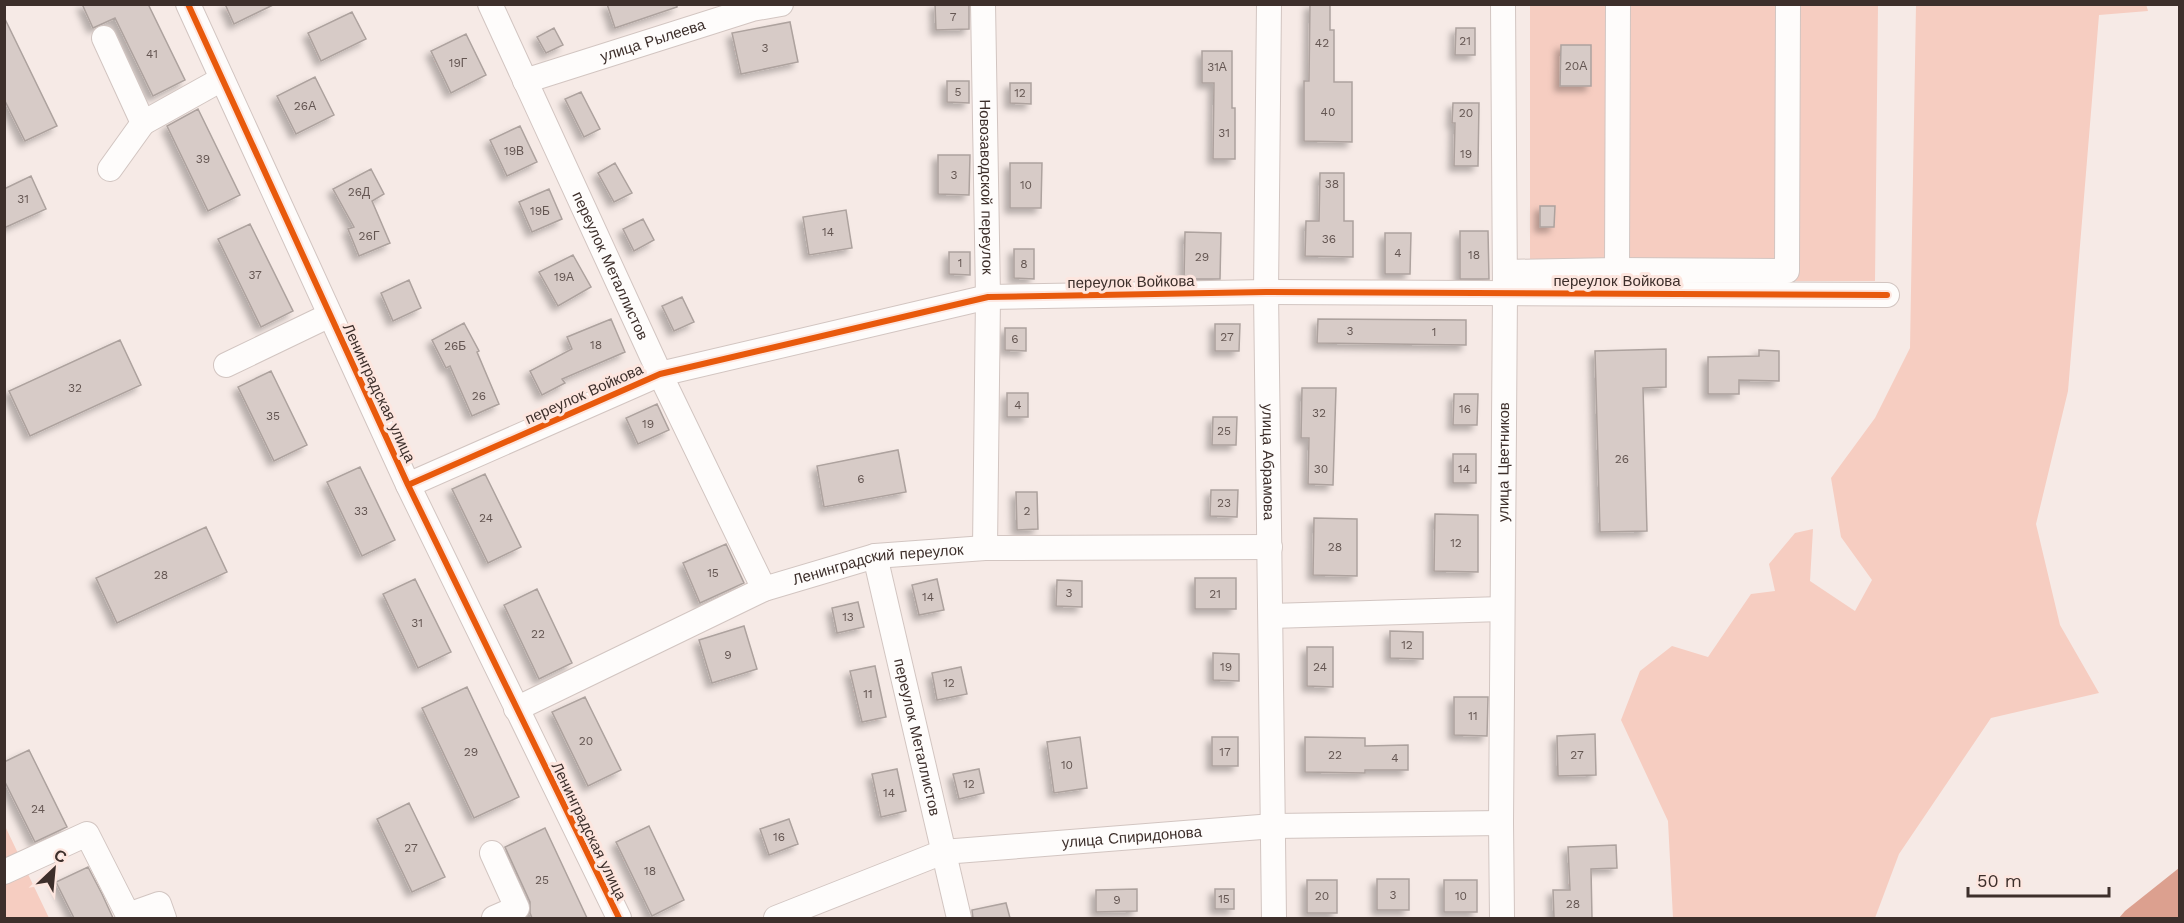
<svg xmlns="http://www.w3.org/2000/svg" width="2184" height="923" viewBox="0 0 2184 923" font-family="'Work Sans',sans-serif">
<style>
.green{fill:#f6cdc1}
.water{fill:#dca08f}
.building{fill:#d7cbc7;stroke:#ada29e;stroke-width:1.5;filter:url(#shadow)}
.lines{fill:none;stroke-linecap:round;stroke-linejoin:round}
.minor-casing{stroke:#d2c5c1;stroke-width:26}
.minor{stroke:#fefcfb;stroke-width:24}
.cycleway-casing{stroke:#fde6df;stroke-width:10}
.cycleway{stroke:#e8590c;stroke-width:6}
.labels{text-anchor:middle;stroke-width:6;stroke-linejoin:round;paint-order:stroke}
.number-label{font-size:12px;fill:#645652}
.street-label{font-size:15px;fill:#3d2f2b;stroke:#fde6df}
</style>
<defs>
<filter id="shadow"><feDropShadow dx="-5" dy="5" stdDeviation="3" flood-color="#0004"/></filter>
</defs>
<rect width="100%" height="100%" fill="#f6eae6"/>
<path class="green" d="M 1530,5 L 1878,5 L 1875,281 L 1530,281 Z
M 1916,5 L 2146,4 L 2148,11 L 2099,15 L 2068,391 L 2036,524 L 2060,625 L 2099,693 L 1991,718 L 1899,854 L 1875,918 L 1673,918 L 1668,821 L 1621,720 L 1640,671 L 1672,646 L 1708,657 L 1751,594 L 1775,591 L 1769,564 L 1795,533 L 1813,529 L 1810,581 L 1855,611 L 1872,580 L 1841,537 L 1831,478 L 1875,418 L 1910,348 Z
M 4,824 L 49,918 L 7,918 L 4,914 Z"/>
<path class="water" d="M 2179,868 L 2179,918 L 2119,918 L 2125,911 Z"/>
<path class="building" d="M 82,4 L 148,4 L 185,80 L 153,96 L 115,18 L 93,28 Z
M 225,4 L 275,4 L 234,24 Z
M 607,4 L 677,4 L 677,7 L 615,28 Z
M 935,4 L 969,4 L 969,29 L 936,30 Z
M 1310,4 L 1330,4 L 1330,30 L 1334,30 L 1334,82 L 1352,82 L 1352,142 L 1304,141 L 1304,81 L 1309,81 Z
M 352,12 L 366,39 L 321,61 L 308,33 Z
M 4,17 L 57,126 L 25,141 L 4,99 Z
M 790,22 L 798,62 L 741,74 L 732,33 Z
M 554,28 L 563,45 L 546,53 L 537,37 Z
M 1456,28 L 1475,28 L 1475,55 L 1455,55 Z
M 466,34 L 486,75 L 451,93 L 431,51 Z
M 1561,45 L 1591,45 L 1591,86 L 1560,86 Z
M 1202,51 L 1232,51 L 1232,108 L 1235,108 L 1235,159 L 1213,159 L 1214,83 L 1202,83 Z
M 315,77 L 334,115 L 296,134 L 277,96 Z
M 947,81 L 969,81 L 969,103 L 947,102 Z
M 1010,83 L 1031,83 L 1031,104 L 1010,103 Z
M 581,92 L 600,129 L 584,137 L 565,99 Z
M 1453,103 L 1479,103 L 1478,166 L 1454,166 L 1455,123 L 1452,123 Z
M 198,109 L 240,195 L 208,211 L 167,126 Z
M 520,126 L 537,162 L 507,176 L 490,140 Z
M 938,155 L 970,155 L 969,195 L 938,194 Z
M 615,163 L 632,193 L 614,202 L 598,173 Z
M 1010,163 L 1042,163 L 1041,208 L 1010,208 Z
M 371,169 L 384,194 L 372,201 L 390,243 L 359,256 L 348,229 L 354,227 L 333,189 Z
M 1320,173 L 1344,173 L 1344,221 L 1353,221 L 1353,257 L 1305,256 L 1306,221 L 1319,221 Z
M 31,176 L 46,209 L 4,228 L 4,189 Z
M 549,189 L 562,219 L 532,232 L 519,202 Z
M 1540,206 L 1555,206 L 1554,227 L 1540,227 Z
M 846,210 L 852,248 L 809,255 L 803,217 Z
M 643,219 L 654,240 L 634,251 L 623,229 Z
M 250,224 L 293,311 L 261,327 L 218,239 Z
M 1460,231 L 1488,231 L 1489,279 L 1460,279 Z
M 1185,232 L 1221,233 L 1220,279 L 1184,279 Z
M 1385,233 L 1411,233 L 1410,274 L 1385,274 Z
M 1014,249 L 1034,249 L 1034,279 L 1014,278 Z
M 949,252 L 970,252 L 970,275 L 949,274 Z
M 573,255 L 591,287 L 558,306 L 539,272 Z
M 409,280 L 421,308 L 393,321 L 381,293 Z
M 682,297 L 694,322 L 674,331 L 662,306 Z
M 611,319 L 625,352 L 562,379 L 565,383 L 542,395 L 530,371 L 572,349 L 567,337 Z
M 1318,319 L 1466,320 L 1466,345 L 1317,343 Z
M 464,323 L 479,351 L 477,352 L 499,404 L 472,416 L 450,366 L 446,368 L 432,340 Z
M 1215,324 L 1240,324 L 1239,351 L 1215,351 Z
M 1005,328 L 1026,328 L 1026,351 L 1005,350 Z
M 120,340 L 141,385 L 30,436 L 9,391 Z
M 1666,349 L 1666,387 L 1643,388 L 1647,531 L 1600,532 L 1595,351 Z
M 1759,350 L 1779,351 L 1779,381 L 1739,380 L 1739,394 L 1708,394 L 1708,357 L 1759,356 Z
M 271,371 L 307,445 L 274,461 L 238,387 Z
M 1302,388 L 1336,388 L 1333,485 L 1308,484 L 1309,438 L 1301,438 Z
M 1007,393 L 1028,393 L 1028,417 L 1007,417 Z
M 1454,394 L 1478,394 L 1477,425 L 1453,425 Z
M 657,404 L 669,430 L 638,444 L 626,418 Z
M 1213,417 L 1237,417 L 1236,445 L 1212,445 Z
M 898,450 L 906,492 L 824,507 L 817,466 Z
M 1453,454 L 1476,454 L 1476,483 L 1453,483 Z
M 360,467 L 395,540 L 362,556 L 327,482 Z
M 485,474 L 521,547 L 488,563 L 452,489 Z
M 1211,490 L 1238,490 L 1237,517 L 1210,516 Z
M 1016,492 L 1037,492 L 1038,529 L 1017,530 Z
M 1435,514 L 1478,515 L 1478,572 L 1434,571 Z
M 1314,518 L 1357,519 L 1357,576 L 1313,575 Z
M 206,527 L 227,572 L 117,623 L 96,578 Z
M 726,544 L 744,583 L 700,603 L 683,563 Z
M 1195,578 L 1236,578 L 1236,609 L 1195,609 Z
M 415,579 L 451,652 L 418,668 L 383,594 Z
M 937,579 L 944,610 L 919,615 L 912,585 Z
M 1057,580 L 1082,581 L 1082,607 L 1056,606 Z
M 537,589 L 572,663 L 539,679 L 504,605 Z
M 858,602 L 864,627 L 837,633 L 832,608 Z
M 744,626 L 757,669 L 712,683 L 699,640 Z
M 1390,631 L 1423,632 L 1423,659 L 1390,658 Z
M 1307,647 L 1333,647 L 1333,687 L 1307,686 Z
M 1213,653 L 1239,654 L 1239,681 L 1213,680 Z
M 875,666 L 886,717 L 862,722 L 850,671 Z
M 961,667 L 967,694 L 937,700 L 932,673 Z
M 467,687 L 519,797 L 474,818 L 422,708 Z
M 585,697 L 621,770 L 588,786 L 552,712 Z
M 1454,697 L 1488,697 L 1487,736 L 1454,735 Z
M 1595,734 L 1596,775 L 1558,776 L 1557,736 Z
M 1080,737 L 1087,788 L 1054,793 L 1047,742 Z
M 1212,737 L 1238,737 L 1238,766 L 1212,766 Z
M 1305,737 L 1365,738 L 1365,746 L 1408,745 L 1408,770 L 1365,770 L 1365,773 L 1305,772 Z
M 29,750 L 67,827 L 35,842 L 4,780 L 4,762 Z
M 897,769 L 906,811 L 881,817 L 872,774 Z
M 979,769 L 984,793 L 959,799 L 953,774 Z
M 409,803 L 445,877 L 412,892 L 377,819 Z
M 789,819 L 798,844 L 769,855 L 760,829 Z
M 649,826 L 684,900 L 652,916 L 616,842 Z
M 545,828 L 587,918 L 532,918 L 530,913 L 530,902 L 505,847 Z
M 1616,845 L 1617,868 L 1591,869 L 1592,918 L 1554,918 L 1553,890 L 1570,890 L 1568,847 Z
M 88,867 L 102,894 L 113,918 L 74,918 L 56,882 Z
M 1377,879 L 1409,879 L 1409,910 L 1377,910 Z
M 1307,880 L 1337,880 L 1337,913 L 1307,913 Z
M 1444,880 L 1477,880 L 1477,912 L 1444,912 Z
M 1137,889 L 1137,911 L 1096,912 L 1096,890 Z
M 1215,889 L 1234,889 L 1234,909 L 1215,909 Z
M 1006,903 L 1010,918 L 973,918 L 972,910 Z"/>
<g class="lines">
<g class="minor-casing">
<g id="minor">
<path d="M 188,4 L 408,485 L 619,918"/>
<path id="s1" d="M 490,4 L 660,374 L 764,589"/>
<path id="s2" d="M 983,4 L 988,297 L 985,548"/>
<path id="s3" d="M 1269,4 L 1266,292 L 1274,918"/>
<path d="M 104,38 L 143,123 L 222,79"/>
<path id="s4" d="M 525,81 L 752,9 L 781,4"/>
<path d="M 110,169 L 143,123"/>
<path d="M 1617,270 L 1618,4"/>
<path d="M 1505,272 L 1617,270 L 1787,271 L 1788,4"/>
<path d="M 226,365 L 330,315"/>
<path d="M 408,485 L 660,374 L 988,297 L 1266,292 L 1887,295"/>
<path id="s5" d="M 875,556 L 959,918"/>
<path d="M 1271,616 L 1502,609"/>
<path id="s6" d="M 516,709 L 764,589 L 875,556 L 985,548 L 1270,547"/>
<path d="M 492,853 L 517,908 L 494,918"/>
<path d="M 4,872 L 87,834 L 128,915 L 159,904 L 164,918"/>
<path id="s7" d="M 776,918 L 943,852 L 1274,826 L 1501,823"/>
<path id="s8" d="M 1502,918 L 1501,823 L 1505,292 L 1503,4"/>
</g>
</g>
<use href="#minor" class="minor"/>
<g class="cycleway-casing">
<path id="cycleway" d="M 188,4 L 408,485 L 619,918
M 408,485 L 660,374 L 988,297 L 1266,292 L 1887,295"/>
</g>
<use href="#cycleway" class="cycleway"/>
</g>
<g class="labels">
<g class="number-label">
<text x="953" y="21">7</text>
<text x="1465" y="45">21</text>
<text x="1322" y="47">42</text>
<text x="765" y="52">3</text>
<text x="152" y="58">41</text>
<text x="458" y="67">19Г</text>
<text x="1576" y="70">20А</text>
<text x="1217" y="71">31А</text>
<text x="958" y="96">5</text>
<text x="1020" y="97">12</text>
<text x="305" y="110">26А</text>
<text x="1328" y="116">40</text>
<text x="1466" y="117">20</text>
<text x="1224" y="137">31</text>
<text x="514" y="155">19В</text>
<text x="1466" y="158">19</text>
<text x="203" y="163">39</text>
<text x="954" y="179">3</text>
<text x="1332" y="188">38</text>
<text x="1026" y="189">10</text>
<text x="359" y="196">26Д</text>
<text x="23" y="203">31</text>
<text x="540" y="215">19Б</text>
<text x="828" y="236">14</text>
<text x="369" y="240">26Г</text>
<text x="1329" y="243">36</text>
<text x="1398" y="257">4</text>
<text x="1474" y="259">18</text>
<text x="1202" y="261">29</text>
<text x="960" y="267">1</text>
<text x="1024" y="268">8</text>
<text x="255" y="279">37</text>
<text x="564" y="281">19А</text>
<text x="1350" y="335">3</text>
<text x="1434" y="336">1</text>
<text x="1227" y="341">27</text>
<text x="1015" y="343">6</text>
<text x="596" y="349">18</text>
<text x="455" y="350">26Б</text>
<text x="75" y="392">32</text>
<text x="479" y="400">26</text>
<text x="1018" y="409">4</text>
<text x="1465" y="413">16</text>
<text x="1319" y="417">32</text>
<text x="273" y="420">35</text>
<text x="648" y="428">19</text>
<text x="1224" y="435">25</text>
<text x="1622" y="463">26</text>
<text x="1321" y="473">30</text>
<text x="1464" y="473">14</text>
<text x="861" y="483">6</text>
<text x="1224" y="507">23</text>
<text x="361" y="515">33</text>
<text x="1027" y="515">2</text>
<text x="486" y="522">24</text>
<text x="1456" y="547">12</text>
<text x="1335" y="551">28</text>
<text x="713" y="577">15</text>
<text x="161" y="579">28</text>
<text x="1069" y="597">3</text>
<text x="1215" y="598">21</text>
<text x="928" y="601">14</text>
<text x="848" y="621">13</text>
<text x="417" y="627">31</text>
<text x="538" y="638">22</text>
<text x="1407" y="649">12</text>
<text x="728" y="659">9</text>
<text x="1226" y="671">19</text>
<text x="1320" y="671">24</text>
<text x="949" y="687">12</text>
<text x="868" y="698">11</text>
<text x="1473" y="720">11</text>
<text x="586" y="745">20</text>
<text x="471" y="756">29</text>
<text x="1225" y="756">17</text>
<text x="1335" y="759">22</text>
<text x="1577" y="759">27</text>
<text x="1395" y="762">4</text>
<text x="1067" y="769">10</text>
<text x="969" y="788">12</text>
<text x="889" y="797">14</text>
<text x="38" y="813">24</text>
<text x="779" y="841">16</text>
<text x="411" y="852">27</text>
<text x="650" y="875">18</text>
<text x="542" y="884">25</text>
<text x="1393" y="899">3</text>
<text x="1322" y="900">20</text>
<text x="1461" y="900">10</text>
<text x="1224" y="903">15</text>
<text x="1117" y="904">9</text>
<text x="1573" y="908">28</text>
</g>
<g class="street-label">
<text dy="5" stroke="none"><textPath href="#s4" startOffset="134">улица Рылеева</textPath></text>
<text dy="5" stroke="none"><textPath href="#s2" startOffset="183">Новозаводской переулок</textPath></text>
<text dy="5" stroke="none"><textPath href="#s1" startOffset="288">переулок Металлистов</textPath></text>
<text x="1617" y="286">переулок Войкова</text>
<text transform="translate(1131 282) rotate(-1)" y="5">переулок Войкова</text>
<text transform="translate(379 393) rotate(65)" y="5">Ленинградская улица</text>
<text transform="translate(584 394) rotate(-24)" y="5">переулок Войкова</text>
<text dy="5" stroke="none"><textPath href="#s3" startOffset="458">улица Абрамова</textPath></text>
<text dy="5" stroke="none"><textPath href="#s8" startOffset="456">улица Цветников</textPath></text>
<text dy="5" stroke="none"><textPath href="#s6" startOffset="393">Ленинградский переулок</textPath></text>
<text dy="5" stroke="none"><textPath href="#s5" startOffset="186">переулок Металлистов</textPath></text>
<text transform="translate(589 831) rotate(64)" y="5">Ленинградская улица</text>
<text dy="5" stroke="none"><textPath href="#s7" startOffset="369">улица Спиридонова</textPath></text>
</g>
</g>
<rect width="2184" height="923" fill="none" stroke="#3d2f2b" stroke-width="12"/>
<g transform="translate(54 869) rotate(26)" stroke="#fde6df" stroke-width="4.5" paint-order="stroke">
<path d="M0-4.5L10 22L0 15L-10 22Z" fill="#3d2f2b"/>
<text y="-9" font-size="16" font-weight="bold" text-anchor="middle" fill="#3d2f2b">С</text>
</g>
<path d="M1968 887v9h141v-9" fill="none" stroke="#3d2f2b" stroke-width="3"/>
<text x="1977" y="887" font-size="18" fill="#3d2f2b" stroke="#fde6df" stroke-width="4.5" paint-order="stroke">50 m</text>
</svg>
